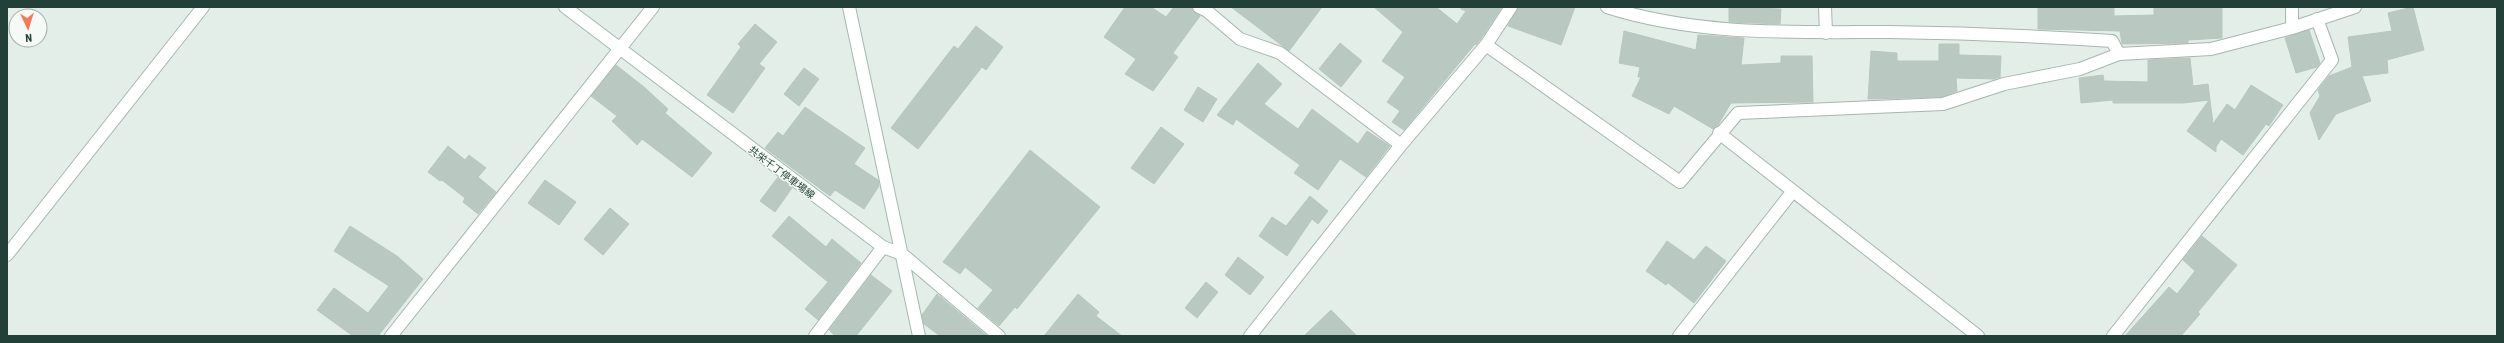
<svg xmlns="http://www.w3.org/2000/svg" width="2504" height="343" viewBox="0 0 2504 343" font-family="'Roboto Condensed','Noto Sans JP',sans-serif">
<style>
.building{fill:#b9c9c2;stroke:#b6c8c0}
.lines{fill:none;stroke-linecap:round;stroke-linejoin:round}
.street-casing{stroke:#a6b6b0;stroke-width:14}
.secondary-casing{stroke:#a2bab0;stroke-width:14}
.street{stroke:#fff;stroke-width:12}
.secondary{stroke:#fff;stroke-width:12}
.labels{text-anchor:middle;stroke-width:3;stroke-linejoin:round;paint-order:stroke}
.street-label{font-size:10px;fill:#224037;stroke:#f5faf7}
</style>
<rect width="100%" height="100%" fill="#e4eee9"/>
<path class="building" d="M 1125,7 L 1151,7 L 1166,17 L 1174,7 L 1192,7 L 1193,11 L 1200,16 L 1173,53 L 1178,57 L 1153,91 L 1125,74 L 1136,59 L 1104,37 Z
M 1231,7 L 1322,7 L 1289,51 Z
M 1374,7 L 1436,7 L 1457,24 L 1466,11 L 1461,9 L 1461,7 L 1502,7 L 1480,40 L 1476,45 L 1475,44 L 1404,130 L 1392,122 L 1400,111 L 1387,102 L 1405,77 L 1382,61 L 1403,32 Z
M 1518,7 L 1575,7 L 1561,45 L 1508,26 Z
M 1729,7 L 1781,9 L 1780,24 L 1729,22 Z
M 2038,7 L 2114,7 L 2114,16 L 2154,15 L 2154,7 L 2222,7 L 2222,38 L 2188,40 L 2188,43 L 2122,44 L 2120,31 L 2038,29 Z
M 2413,7 L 2424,50 L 2387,60 L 2388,73 L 2362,76 L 2371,101 L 2336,114 L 2319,140 L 2310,113 L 2320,96 L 2318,90 L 2329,76 L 2352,67 L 2348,37 L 2392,31 L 2388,13 Z
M 755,24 L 777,42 L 759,64 L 765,68 L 733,113 L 707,95 L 741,47 L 738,44 Z
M 976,26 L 1003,47 L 986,70 L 982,67 L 918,149 L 891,128 L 954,46 L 958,49 Z
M 2309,30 L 2320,63 L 2317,67 L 2296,73 L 2285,38 Z
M 1624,31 L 1696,50 L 1698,35 L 1744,38 L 1741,65 L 1781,63 L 1781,56 L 1812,56 L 1813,102 L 1731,103 L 1718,125 L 1713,129 L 1674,106 L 1669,114 L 1632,96 L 1641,77 L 1638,77 L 1640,67 L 1619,63 Z
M 1340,43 L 1362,61 L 1341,87 L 1319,69 Z
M 1939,44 L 1959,44 L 1959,55 L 2001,56 L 2000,77 L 1994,79 L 1956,78 L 1957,91 L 1942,97 L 1868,99 L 1871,51 L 1897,53 L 1897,61 L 1939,61 Z
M 2190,58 L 2193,86 L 2208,84 L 2213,124 L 2227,104 L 2235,110 L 2251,85 L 2283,105 L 2269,126 L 2266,124 L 2243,155 L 2221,139 L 2216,147 L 2216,152 L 2187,131 L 2209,100 L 2183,103 L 2113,103 L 2113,100 L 2081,103 L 2079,78 L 2103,75 L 2104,81 L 2148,82 L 2148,60 Z
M 1258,63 L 1282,84 L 1264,104 L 1298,129 L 1312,109 L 1358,144 L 1367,131 L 1390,146 L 1366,177 L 1340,159 L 1318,190 L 1294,173 L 1300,165 L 1236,119 L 1233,125 L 1217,115 Z
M 616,65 L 644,87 L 668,109 L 665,113 L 712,153 L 692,177 L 642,139 L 637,145 L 612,121 L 617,116 L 591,96 Z
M 804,68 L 819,79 L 799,106 L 784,94 Z
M 1198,87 L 1217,99 L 1203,122 L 1184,110 Z
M 805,107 L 865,148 L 854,164 L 878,180 L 879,186 L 864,209 L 835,190 L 830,196 L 765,148 L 778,132 L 783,136 Z
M 1161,127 L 1184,144 L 1154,184 L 1131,168 Z
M 448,146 L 465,160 L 469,155 L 486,168 L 478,177 L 496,192 L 478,214 L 463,202 L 465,198 L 442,180 L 440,181 L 428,172 Z
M 1030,150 L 1100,207 L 1017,309 L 1015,307 L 999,326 L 978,308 L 993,290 L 965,267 L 960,274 L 943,262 Z
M 778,177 L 792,188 L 775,212 L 760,201 Z
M 545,180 L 576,202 L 559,225 L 528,203 Z
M 1310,196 L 1328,211 L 1318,224 L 1312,219 L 1287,256 L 1259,236 L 1272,217 L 1286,226 Z
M 610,208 L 629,224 L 603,255 L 584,239 Z
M 789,216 L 826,247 L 832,239 L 861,263 L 818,320 L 805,309 L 828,282 L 772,236 Z
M 350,226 L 397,256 L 423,279 L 378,336 L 353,336 L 317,310 L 334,288 L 368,313 L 389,286 L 334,251 Z
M 2202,236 L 2237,265 L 2198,312 L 2200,314 L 2181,336 L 2125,336 L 2169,287 L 2177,294 L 2195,271 L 2183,260 Z
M 1667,241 L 1694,260 L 1706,246 L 1726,261 L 1694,303 L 1668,283 L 1666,285 L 1646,271 Z
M 1238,257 L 1264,277 L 1250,295 L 1225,275 Z
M 871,275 L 892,291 L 856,336 L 835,336 L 829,330 Z
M 1206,282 L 1218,292 L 1197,318 L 1185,308 Z
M 937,294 L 987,336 L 940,336 L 924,324 L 922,315 Z
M 1078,294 L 1099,312 L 1096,316 L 1122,336 L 1044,336 Z
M 1331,310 L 1357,336 L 1304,336 Z"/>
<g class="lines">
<g class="street-casing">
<path id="street" d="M 1199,7 L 1207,11 L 1240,39 L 1280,53 L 1401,145
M 1607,7 C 1697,36 1794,32 1888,32 C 1963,33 2037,36 2112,41 L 2119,54
M 1825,7 L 1826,33
M 2292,28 L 2292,7
M 1486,45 L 1680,182 L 1738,113 L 1943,104 L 2004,84 L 2080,69 L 2119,54 L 2211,49 L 2292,28 L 2355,7
M 1719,133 L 1978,336
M 7,255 L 203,7
M 391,336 L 653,7
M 815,336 L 883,247
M 1250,336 L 1401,145 L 1486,45 L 1511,7
M 1679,336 L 1793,191
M 2113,336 L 2332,60 L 2317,19"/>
</g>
<g class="secondary-casing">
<path id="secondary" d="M 565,7 L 883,247 L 902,254 L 999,336
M 849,7 L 919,336"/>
</g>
<use href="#street" class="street"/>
<use href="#secondary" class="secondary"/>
</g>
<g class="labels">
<g class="street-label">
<text transform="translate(782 172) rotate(37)" y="4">共栄千丁停車場線</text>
</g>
</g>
<rect width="2504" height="343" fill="none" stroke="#224037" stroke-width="16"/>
<g transform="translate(28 28) rotate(176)"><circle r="19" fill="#f5faf7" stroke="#a1b0aa"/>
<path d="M0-3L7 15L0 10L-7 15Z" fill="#f67a5a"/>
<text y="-6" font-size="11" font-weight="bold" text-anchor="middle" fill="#224037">N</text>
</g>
</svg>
